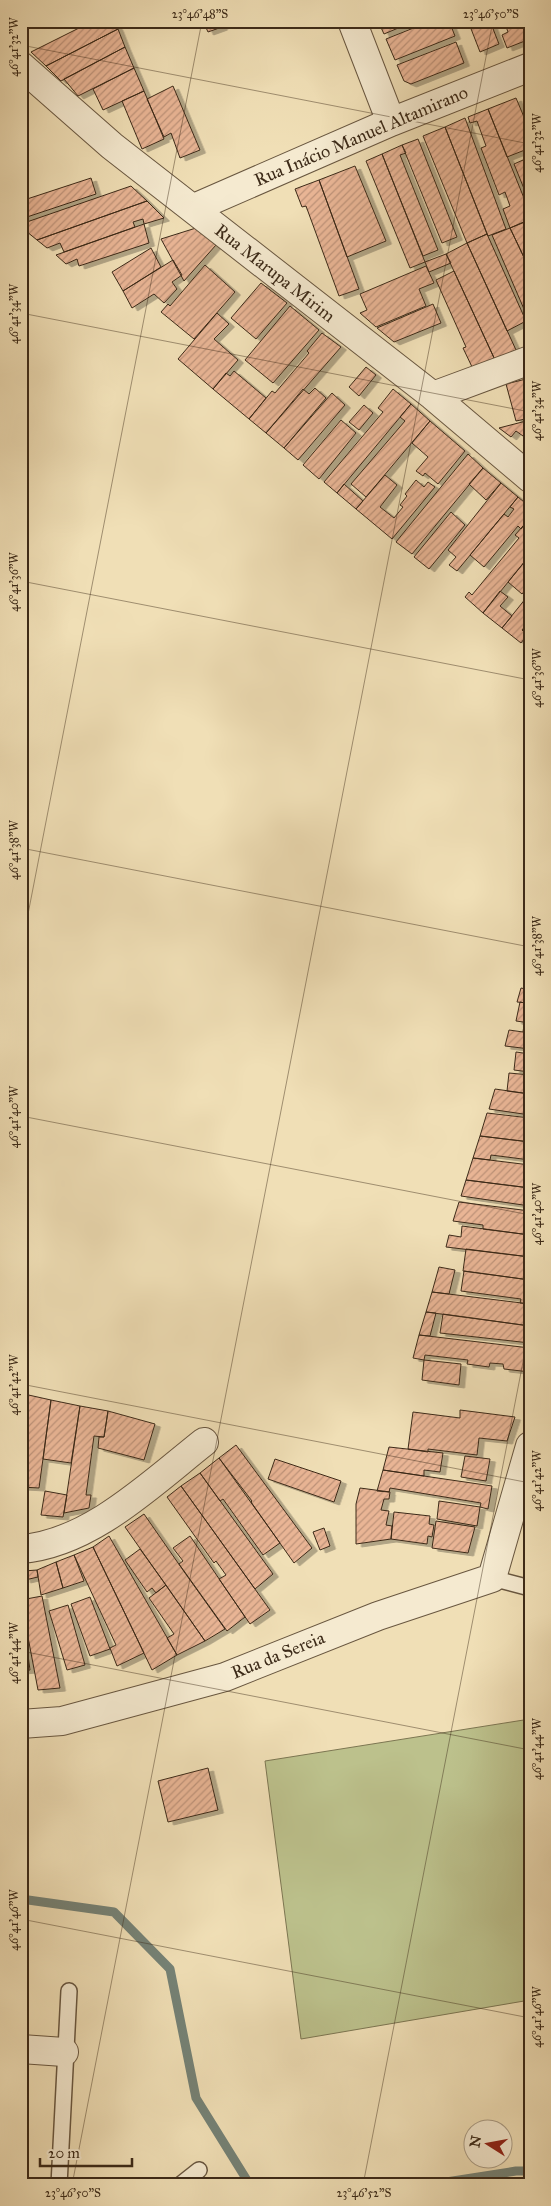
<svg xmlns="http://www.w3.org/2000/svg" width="551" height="2206" viewBox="0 0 551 2206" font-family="'IM FELL Great Primer',serif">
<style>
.garden{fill:#bcc18c;stroke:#7c7652}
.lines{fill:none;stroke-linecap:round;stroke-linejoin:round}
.stream{stroke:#758276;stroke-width:9}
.building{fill:url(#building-hatch);stroke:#3c2a18;filter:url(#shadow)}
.service-casing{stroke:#695740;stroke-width:18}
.minor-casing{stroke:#695740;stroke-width:30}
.service{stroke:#f5ead0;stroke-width:15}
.minor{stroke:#f5ead0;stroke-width:28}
.ticks{fill:none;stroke:#3c2a18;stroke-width:1;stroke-opacity:0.45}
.labels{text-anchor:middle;stroke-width:5;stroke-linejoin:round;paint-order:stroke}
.street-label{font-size:18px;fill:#3c2a18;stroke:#f5ead0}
.neatline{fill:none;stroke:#3c2a18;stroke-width:2}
.ticks-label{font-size:12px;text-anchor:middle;fill:#3c2a18}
</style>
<defs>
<pattern id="building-hatch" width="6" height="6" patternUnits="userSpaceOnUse" patternTransform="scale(1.25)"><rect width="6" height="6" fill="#e9b595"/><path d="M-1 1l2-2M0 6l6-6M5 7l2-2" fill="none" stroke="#be9379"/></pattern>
<filter id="shadow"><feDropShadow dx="5.5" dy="3" stdDeviation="0" flood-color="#0004"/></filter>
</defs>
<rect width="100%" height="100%" fill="#f0dfb6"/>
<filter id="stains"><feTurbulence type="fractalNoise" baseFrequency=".004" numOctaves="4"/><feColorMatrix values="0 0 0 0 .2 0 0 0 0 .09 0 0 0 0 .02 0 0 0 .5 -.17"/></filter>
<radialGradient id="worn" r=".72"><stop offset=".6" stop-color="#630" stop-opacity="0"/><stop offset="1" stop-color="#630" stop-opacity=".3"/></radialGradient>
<path class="garden" d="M 530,1719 L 530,2000 L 301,2039 L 265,1761 Z"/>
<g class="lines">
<path class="stream" d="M 21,1899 L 114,1912 L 170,1969 L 196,2098 L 250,2185
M 427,2185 L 516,2171 L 530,2171"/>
</g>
<path class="building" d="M 93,21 L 114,21 L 118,29 L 46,66 L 31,52 Z
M 203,21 L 221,21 L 222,27 L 208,32 Z
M 378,21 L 415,21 L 384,34 Z
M 431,21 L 449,21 L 455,36 L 395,60 L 386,39 Z
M 468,21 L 490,21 L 499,44 L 480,52 Z
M 504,21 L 523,21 L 530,39 L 507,48 L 502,35 L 508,32 Z
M 118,29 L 125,47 L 61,81 L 46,66 Z
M 456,42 L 464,63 L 411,84 L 404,81 L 397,65 Z
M 125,47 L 134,68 L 78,96 L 64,79 Z
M 134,68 L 144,91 L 103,110 L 93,89 Z
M 173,86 L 200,150 L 180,158 L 171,133 L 164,137 L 147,99 Z
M 144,91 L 164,139 L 142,149 L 122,101 Z
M 516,98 L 524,117 L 530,115 L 530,148 L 507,157 L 488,109 Z
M 488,109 L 530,213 L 530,220 L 510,228 L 503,209 L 510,206 L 505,192 L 499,195 L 481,148 L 486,146 L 477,121 L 470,123 L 468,117 Z
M 465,118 L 506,229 L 488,236 L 445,127 Z
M 445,127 L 487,234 L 467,243 L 423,136 Z
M 418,139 L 457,237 L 442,243 L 402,145 Z
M 402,145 L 406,153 L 400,155 L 438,250 L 423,256 L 382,154 Z
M 382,154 L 425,262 L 410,268 L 366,161 Z
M 523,160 L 530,176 L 529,201 L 514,164 Z
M 355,166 L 386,241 L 347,257 L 319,180 Z
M 91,178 L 96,194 L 21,219 L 21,201 Z
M 319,180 L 359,289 L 339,296 L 306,206 L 302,207 L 295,189 Z
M 131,186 L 147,201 L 37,240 L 21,227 L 21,224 Z
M 147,201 L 164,218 L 144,224 L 143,219 L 133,222 L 135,227 L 64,252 L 60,243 L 47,248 L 37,240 Z
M 528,220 L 530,224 L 530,270 L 510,228 Z
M 144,224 L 149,243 L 79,266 L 77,259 L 66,264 L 56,255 Z
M 196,228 L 216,245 L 184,281 L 161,239 Z
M 510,228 L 530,270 L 530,323 L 492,235 Z
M 487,234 L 526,321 L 507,331 L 467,243 Z
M 467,243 L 516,350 L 495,360 L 446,254 Z
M 151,248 L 161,267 L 123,291 L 112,272 Z
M 446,254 L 451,263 L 429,272 L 425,262 Z
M 173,260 L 182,275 L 172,282 L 177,289 L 164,303 L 154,294 L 132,308 L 123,291 Z
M 205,265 L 235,292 L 194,339 L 161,312 L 168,304 L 170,306 Z
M 426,266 L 434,283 L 419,289 L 426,306 L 376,327 L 360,313 L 367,310 L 360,294 Z
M 454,271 L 495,360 L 473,369 L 463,348 L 466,347 L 436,280 Z
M 261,283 L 287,303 L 256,339 L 231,318 Z
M 433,304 L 441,323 L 394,342 L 377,328 Z
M 290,306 L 319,330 L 273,383 L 245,360 Z
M 217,313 L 229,324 L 214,339 L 238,360 L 213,389 L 178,359 Z
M 322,333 L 341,347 L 266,433 L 249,419 L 272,391 L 275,393 L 309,353 L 307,351 Z
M 366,367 L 376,375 L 359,396 L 349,387 Z
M 234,371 L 266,398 L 249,419 L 213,389 L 226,373 L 230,376 Z
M 530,378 L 530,418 L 516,421 L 506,384 Z
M 315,388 L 326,398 L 284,448 L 266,433 L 303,389 L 309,394 Z
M 393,389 L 411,404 L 337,493 L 324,482 L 383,412 L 378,408 Z
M 332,393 L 345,405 L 298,460 L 284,448 Z
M 411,404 L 430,421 L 366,497 L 351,484 L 405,421 L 400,417 Z
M 364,405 L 373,413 L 359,430 L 349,422 Z
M 341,420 L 356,433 L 319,479 L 303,465 Z
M 530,420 L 530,441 L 516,431 L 511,437 L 499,428 Z
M 430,421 L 465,451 L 438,484 L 425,473 L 423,476 L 416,471 L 428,457 L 412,443 Z
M 468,454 L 483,468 L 412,554 L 396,542 Z
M 483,468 L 501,483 L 486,500 L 469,484 Z
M 385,475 L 397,485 L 380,507 L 394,518 L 403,507 L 400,505 L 407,496 L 405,494 L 416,480 L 424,487 L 428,482 L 435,487 L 392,539 L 356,509 Z
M 501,483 L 518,497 L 457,571 L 449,565 L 456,557 L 448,550 Z
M 344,484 L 363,501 L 356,509 L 337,493 Z
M 518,497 L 530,507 L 530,518 L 521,529 L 518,526 L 484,567 L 470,555 L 504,514 L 508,517 L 514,509 L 510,507 Z
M 451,512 L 465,525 L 429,569 L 414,557 Z
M 530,518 L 530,555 L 483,613 L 465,597 L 469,592 L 472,595 L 519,538 L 515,535 Z
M 530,555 L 530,584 L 522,594 L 508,582 Z
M 500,591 L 508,597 L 500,606 L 512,616 L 502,628 L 483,613 Z
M 530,593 L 530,620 L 522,630 L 527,635 L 521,643 L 502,628 Z
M 521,988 L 530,990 L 528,1003 L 517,1002 Z
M 520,1002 L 530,1004 L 530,1023 L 516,1021 Z
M 524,1025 L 530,1026 L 530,1049 L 505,1046 L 509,1030 L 523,1032 Z
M 516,1052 L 530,1054 L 530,1072 L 514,1070 Z
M 509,1073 L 530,1075 L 530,1094 L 507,1091 Z
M 495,1089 L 530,1094 L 530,1115 L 489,1109 Z
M 487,1113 L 530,1118 L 530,1142 L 480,1136 Z
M 480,1136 L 530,1142 L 530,1160 L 491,1155 L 490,1160 L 473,1158 Z
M 473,1158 L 530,1165 L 530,1188 L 466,1180 Z
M 466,1180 L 530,1188 L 530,1206 L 461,1196 Z
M 459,1202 L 530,1211 L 530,1235 L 483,1229 L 483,1225 L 453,1221 Z
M 462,1226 L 530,1235 L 530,1257 L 446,1247 L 449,1235 L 461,1237 Z
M 466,1249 L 530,1257 L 530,1280 L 463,1271 Z
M 439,1267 L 455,1270 L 449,1294 L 432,1292 Z
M 464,1271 L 530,1280 L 530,1304 L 520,1303 L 521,1299 L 461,1291 Z
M 432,1292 L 530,1304 L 530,1326 L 426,1312 Z
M 426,1312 L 436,1313 L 430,1336 L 419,1335 Z
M 443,1314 L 530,1326 L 530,1343 L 440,1333 Z
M 419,1335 L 530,1348 L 530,1372 L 504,1369 L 503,1364 L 490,1363 L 489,1367 L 467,1364 L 468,1360 L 425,1355 L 424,1360 L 413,1358 Z
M 424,1360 L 461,1364 L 459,1385 L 422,1380 Z
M 24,1394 L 51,1400 L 39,1488 L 21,1487 L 21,1456 L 27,1422 L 21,1420 Z
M 51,1400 L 80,1406 L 71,1463 L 43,1459 Z
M 80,1406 L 108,1411 L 104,1437 L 94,1436 L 86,1495 L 91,1495 L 89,1508 L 64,1513 Z
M 460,1410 L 515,1417 L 507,1441 L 479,1438 L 477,1455 L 428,1449 L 428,1452 L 408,1449 L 413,1412 L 460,1418 Z
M 108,1411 L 155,1424 L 144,1460 L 98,1448 L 99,1437 L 104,1437 Z
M 236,1445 L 312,1548 L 294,1563 L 251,1502 L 252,1501 L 219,1458 Z
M 389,1447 L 443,1453 L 440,1472 L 424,1470 L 424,1476 L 383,1470 Z
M 465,1456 L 490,1459 L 486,1481 L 461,1477 Z
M 219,1458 L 280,1543 L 263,1555 L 223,1499 L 220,1501 L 200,1473 Z
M 275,1459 L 341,1481 L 334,1502 L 268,1479 Z
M 383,1470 L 492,1486 L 488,1509 L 480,1507 L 481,1503 L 390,1488 L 389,1492 L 377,1491 Z
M 200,1473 L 273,1574 L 255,1589 L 181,1486 Z
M 181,1486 L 270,1610 L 250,1624 L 219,1579 L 226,1575 L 216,1561 L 214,1563 L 167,1497 Z
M 360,1488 L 390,1492 L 389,1499 L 384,1499 L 381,1510 L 389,1511 L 386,1525 L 392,1526 L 391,1539 L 356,1544 L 356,1504 Z
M 45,1491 L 67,1495 L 63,1517 L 41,1515 Z
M 439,1501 L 480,1507 L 477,1526 L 437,1519 Z
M 394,1512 L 430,1516 L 429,1524 L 434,1525 L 432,1537 L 428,1536 L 427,1544 L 391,1539 Z
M 144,1514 L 185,1573 L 225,1629 L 205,1641 L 125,1527 Z
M 436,1521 L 475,1527 L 468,1553 L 432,1548 Z
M 324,1528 L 330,1546 L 320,1550 L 313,1532 Z
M 109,1536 L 177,1655 L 152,1670 L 93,1547 Z
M 190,1536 L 245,1617 L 227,1631 L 179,1564 L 183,1561 L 173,1548 Z
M 93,1547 L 144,1653 L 117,1666 L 110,1648 L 116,1645 L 74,1555 Z
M 140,1549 L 166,1585 L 156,1593 L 152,1588 L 147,1592 L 125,1560 Z
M 74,1555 L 84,1581 L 63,1588 L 56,1562 Z
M 56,1562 L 63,1588 L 41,1595 L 37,1570 Z
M 37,1570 L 38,1577 L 25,1580 L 24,1571 Z
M 166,1585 L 205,1641 L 177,1655 L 167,1638 L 174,1634 L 149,1598 Z
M 42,1596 L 60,1688 L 38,1690 L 21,1600 Z
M 90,1597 L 110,1649 L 90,1656 L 71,1604 Z
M 68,1605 L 85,1665 L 67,1670 L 49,1611 Z
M 21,1633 L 25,1633 L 30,1670 L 21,1671 Z
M 208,1768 L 218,1810 L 168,1822 L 158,1781 Z"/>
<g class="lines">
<g class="service-casing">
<path id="service" d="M 492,1578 L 530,1588
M 59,2185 L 69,1991
M 180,2185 L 199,2170"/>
</g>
<g class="minor-casing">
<path id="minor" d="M 352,21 L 391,122
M 21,66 L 112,146 L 433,396 L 530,478
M 194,208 L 391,122 L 530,67
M 433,396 L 530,360
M 21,1549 C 90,1544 152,1483 204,1442
M 21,1724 L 62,1721 L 225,1677 L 378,1616 L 492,1578 L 530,1446
M 21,2049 L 64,2052"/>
</g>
<use href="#service" class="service"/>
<use href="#minor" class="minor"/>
</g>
<path class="ticks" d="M 21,45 L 530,144M 21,313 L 530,412M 21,581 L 530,680M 21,848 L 530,947M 21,950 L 202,21M 21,1116 L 530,1215M 21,1384 L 530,1483M 21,1651 L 530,1750M 21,1919 L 530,2018M 72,2185 L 493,21M 363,2185 L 530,1326"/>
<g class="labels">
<g class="street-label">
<text transform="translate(361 136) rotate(-23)" y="6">Rua Inácio Manuel Altamirano</text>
<text transform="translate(275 273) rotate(38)" y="6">Rua Marupa Mirim</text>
<text transform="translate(278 1655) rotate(-22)" y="6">Rua da Sereia</text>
</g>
</g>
<rect width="551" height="2206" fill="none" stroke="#f0dfb6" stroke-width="55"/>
<g transform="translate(488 2144) rotate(281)"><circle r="24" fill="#f5ead0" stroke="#ab9d86"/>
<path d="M0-4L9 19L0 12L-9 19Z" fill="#8f2418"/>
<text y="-8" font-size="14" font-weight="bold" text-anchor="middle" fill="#3c2a18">N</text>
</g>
<path d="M40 2158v8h92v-8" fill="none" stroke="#3c2a18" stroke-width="2.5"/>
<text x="48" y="2158" font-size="15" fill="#3c2a18" stroke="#f5ead0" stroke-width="4" paint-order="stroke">20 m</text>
<rect x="28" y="28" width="496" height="2150" class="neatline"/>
<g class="ticks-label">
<text x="200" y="18">23°46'48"S</text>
<text x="491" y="18">23°46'50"S</text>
<text transform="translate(14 47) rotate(-90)" y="4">46°41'32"W</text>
<text transform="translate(537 143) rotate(-90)" y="4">46°41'32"W</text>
<text transform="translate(14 314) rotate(-90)" y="4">46°41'34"W</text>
<text transform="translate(537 411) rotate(-90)" y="4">46°41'34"W</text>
<text transform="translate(14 582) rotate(-90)" y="4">46°41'36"W</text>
<text transform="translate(537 678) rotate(-90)" y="4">46°41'36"W</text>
<text transform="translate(14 850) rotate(-90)" y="4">46°41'38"W</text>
<text transform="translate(537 946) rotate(-90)" y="4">46°41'38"W</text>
<text transform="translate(14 1117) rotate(-90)" y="4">46°41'40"W</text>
<text transform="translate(537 1214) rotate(-90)" y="4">46°41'40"W</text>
<text transform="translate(14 1385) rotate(-90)" y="4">46°41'42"W</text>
<text transform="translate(537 1481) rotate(-90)" y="4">46°41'42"W</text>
<text transform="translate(14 1653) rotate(-90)" y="4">46°41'44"W</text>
<text transform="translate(537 1749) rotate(-90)" y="4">46°41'44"W</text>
<text transform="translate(14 1920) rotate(-90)" y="4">46°41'46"W</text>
<text transform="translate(537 2017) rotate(-90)" y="4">46°41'46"W</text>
<text x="73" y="2197">23°46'50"S</text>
<text x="364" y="2197">23°46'52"S</text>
</g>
<rect width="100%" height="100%" filter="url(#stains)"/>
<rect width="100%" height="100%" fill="url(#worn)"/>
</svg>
